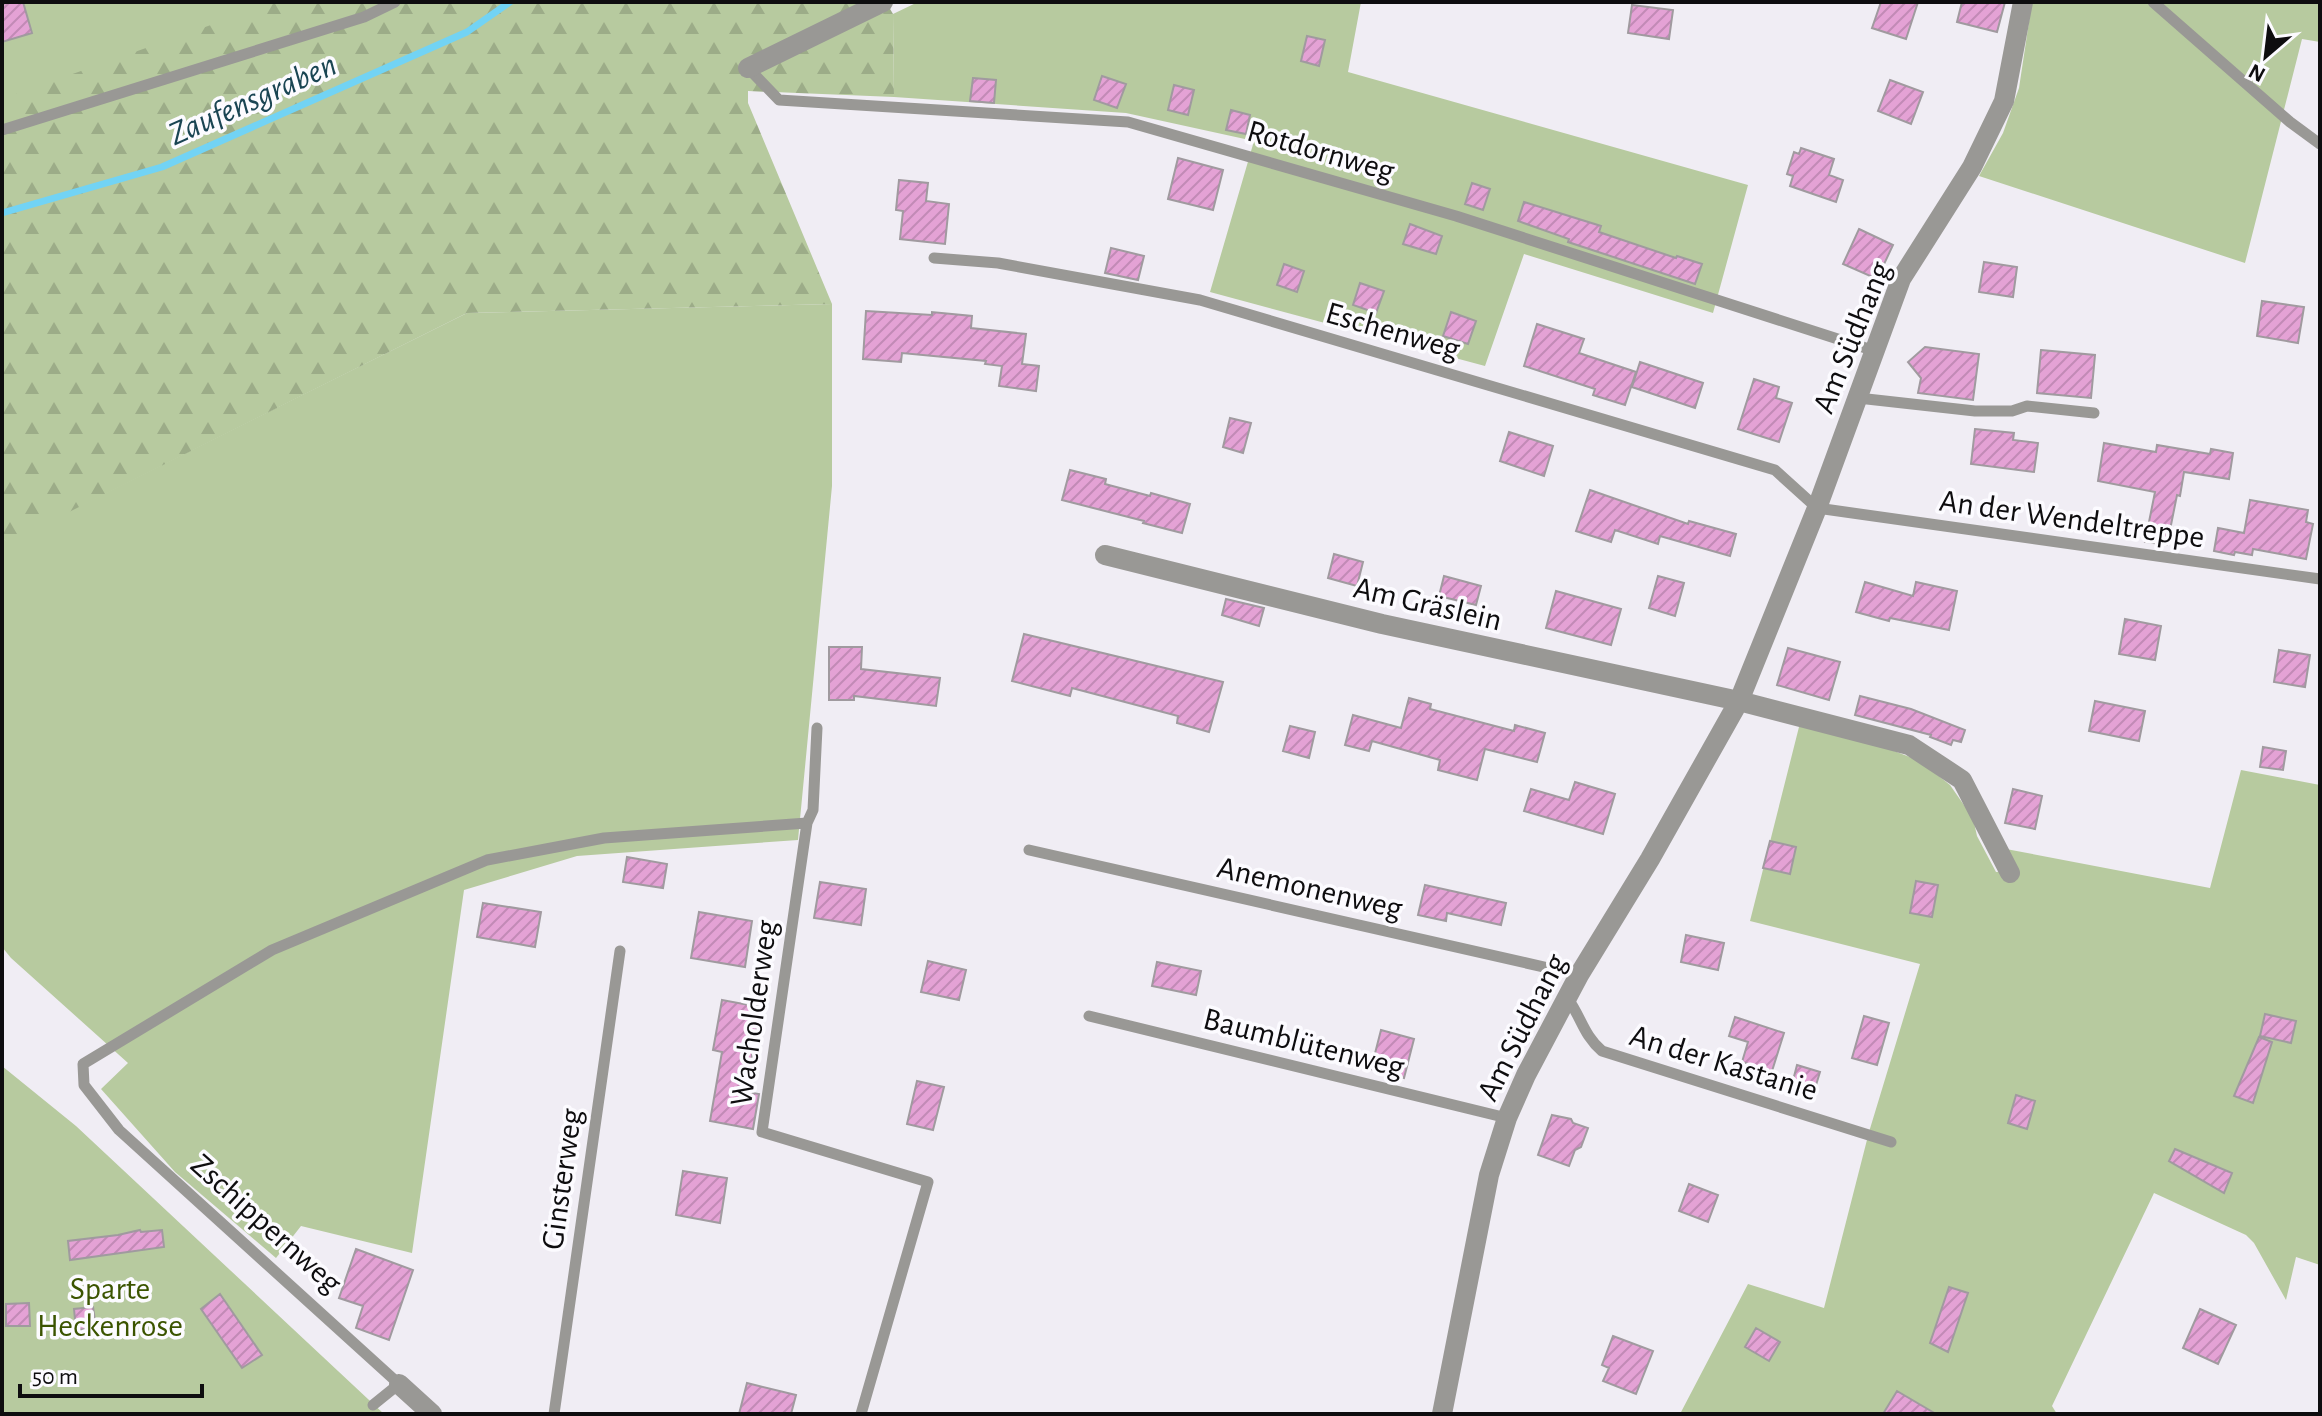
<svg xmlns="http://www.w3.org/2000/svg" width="2322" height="1416" viewBox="0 0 2322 1416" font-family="'Alegreya Sans',sans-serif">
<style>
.green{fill:#b7ca9f}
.forest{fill:url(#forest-firs)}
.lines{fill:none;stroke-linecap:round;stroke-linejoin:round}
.stream{stroke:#72d3f4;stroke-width:7}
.building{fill:url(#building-hatch);stroke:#a09a9f;stroke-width:2}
.service{stroke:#999895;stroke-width:11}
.minor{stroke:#999895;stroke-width:20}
.labels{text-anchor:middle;stroke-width:7;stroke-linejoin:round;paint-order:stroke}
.street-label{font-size:32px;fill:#0e0d0f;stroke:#fcfbff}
.park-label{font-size:32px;fill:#3b5400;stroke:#fcfbff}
.water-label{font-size:34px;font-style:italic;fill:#1a4553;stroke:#fcfbff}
</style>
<defs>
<pattern id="forest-firs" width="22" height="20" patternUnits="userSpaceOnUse" patternTransform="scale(2)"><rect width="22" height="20" fill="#b7ca9f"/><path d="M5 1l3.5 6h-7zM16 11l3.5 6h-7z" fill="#9cac88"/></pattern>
<pattern id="building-hatch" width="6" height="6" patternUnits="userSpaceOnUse" patternTransform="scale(2)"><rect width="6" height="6" fill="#e4a2d5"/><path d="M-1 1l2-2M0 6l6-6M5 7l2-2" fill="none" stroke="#c28ab6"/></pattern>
</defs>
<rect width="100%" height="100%" fill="#f0edf4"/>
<path class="green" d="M 2,2 L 280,2 L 2,103 Z
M 918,2 L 1361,2 L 1348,72 L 1748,185 L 1713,313 L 1524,254 L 1485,366 L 1210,292 L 1254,141 L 1126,113 L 894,97 L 893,14 Z
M 2032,2 L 2320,2 L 2320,42 L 2302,39 L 2245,263 L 1979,176 L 2003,133 L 2019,88 Z
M 832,304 L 832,486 L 798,840 L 577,856 L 464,890 L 412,1253 L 301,1226 L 276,1258 L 175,1172 L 101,1089 L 128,1063 L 11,958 L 2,947 L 2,536 L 7,542 L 467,313 Z
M 1800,723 L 1853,735 L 1920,761 L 1950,785 L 1973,818 L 1977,836 L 1996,872 L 2018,870 L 2006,849 L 2210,888 L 2241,770 L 2320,785 L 2320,1265 L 2296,1257 L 2286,1300 L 2254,1243 L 2246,1235 L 2154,1193 L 2052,1406 L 2057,1414 L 1680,1414 L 1748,1284 L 1824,1308 L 1869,1132 L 1920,964 L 1750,921 Z
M 2,1066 L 76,1126 L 384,1414 L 2,1414 Z"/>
<path class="forest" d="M 276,2 L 886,2 L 893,14 L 894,97 L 748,91 L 748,103 L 832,304 L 467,313 L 7,543 L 2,536 L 2,99 Z"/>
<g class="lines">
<path class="stream" d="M 2,213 L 162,167 L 467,32 L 510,2"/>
</g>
<path class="building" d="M 10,2 L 23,2 L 32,33 L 2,42 L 2,4 Z
M 1881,2 L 1918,2 L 1906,39 L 1872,28 Z
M 1962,2 L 2005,2 L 1997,32 L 1957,22 Z
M 1632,5 L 1673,10 L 1669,39 L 1628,33 Z
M 1307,36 L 1325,40 L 1319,66 L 1301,61 Z
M 1102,76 L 1126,84 L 1117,108 L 1094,100 Z
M 973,78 L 996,80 L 994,103 L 970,101 Z
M 1890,80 L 1923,92 L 1911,124 L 1878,111 Z
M 1174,85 L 1194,90 L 1188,115 L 1168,110 Z
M 1231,110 L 1250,115 L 1246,134 L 1226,130 Z
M 1801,148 L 1834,159 L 1829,175 L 1843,180 L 1836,202 L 1790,186 L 1793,176 L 1787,174 L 1794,152 L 1799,154 Z
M 1178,158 L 1223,170 L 1213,210 L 1168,199 Z
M 899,180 L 928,183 L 926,201 L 949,204 L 945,244 L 900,239 L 903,211 L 896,210 Z
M 1472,183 L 1490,189 L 1483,210 L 1465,204 Z
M 1524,202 L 1601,226 L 1599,232 L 1676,258 L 1677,256 L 1702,264 L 1695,284 L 1568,242 L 1569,239 L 1518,221 Z
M 1410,224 L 1442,236 L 1436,254 L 1403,244 Z
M 1859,229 L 1893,245 L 1877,279 L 1843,264 Z
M 1111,248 L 1144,256 L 1138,280 L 1105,273 Z
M 1984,262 L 2017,267 L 2013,297 L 1979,292 Z
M 1284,264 L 1304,271 L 1297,292 L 1277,285 Z
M 1360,283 L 1384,291 L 1376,313 L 1353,305 Z
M 2262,301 L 2304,307 L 2298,343 L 2257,336 Z
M 866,311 L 932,315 L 932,312 L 972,316 L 971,328 L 1026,334 L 1022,364 L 1039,366 L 1036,391 L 999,386 L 1002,366 L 985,364 L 986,361 L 902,353 L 901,362 L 863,359 Z
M 1451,312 L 1476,321 L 1468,344 L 1443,336 Z
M 1537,324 L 1584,339 L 1579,353 L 1636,372 L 1625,405 L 1593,395 L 1595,389 L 1524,366 Z
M 1925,347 L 1979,354 L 1973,400 L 1918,393 L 1921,378 L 1908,362 Z
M 2041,350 L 2095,355 L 2091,398 L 2037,393 Z
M 1640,362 L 1703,383 L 1695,408 L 1632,387 Z
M 1754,379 L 1779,387 L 1776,398 L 1792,403 L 1779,442 L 1738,429 Z
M 1230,418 L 1251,423 L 1243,453 L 1223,447 Z
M 1975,429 L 2014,433 L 2013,440 L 2038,443 L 2034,472 L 1971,464 Z
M 1509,432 L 1553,446 L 1544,476 L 1500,461 Z
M 2104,443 L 2156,452 L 2157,445 L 2210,454 L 2211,449 L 2233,453 L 2229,479 L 2184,472 L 2180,496 L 2177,495 L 2167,545 L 2145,542 L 2155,492 L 2098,481 Z
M 1070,470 L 1106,479 L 1105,484 L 1150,496 L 1151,493 L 1190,504 L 1182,533 L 1143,523 L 1144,521 L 1062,500 Z
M 1590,490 L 1688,524 L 1689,521 L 1736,534 L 1730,556 L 1660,536 L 1658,544 L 1615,530 L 1611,542 L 1576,531 Z
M 2250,500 L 2308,510 L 2306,522 L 2313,524 L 2306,559 L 2253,549 L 2252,555 L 2235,552 L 2234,555 L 2214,551 L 2218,528 L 2244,533 Z
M 1334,554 L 1363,562 L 1357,586 L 1328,578 Z
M 1444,576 L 1481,586 L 1476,605 L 1439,596 Z
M 1658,576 L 1684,583 L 1675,616 L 1649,608 Z
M 1865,582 L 1913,596 L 1916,582 L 1957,591 L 1949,630 L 1890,618 L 1889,621 L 1856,612 Z
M 1556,591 L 1621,609 L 1611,645 L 1546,628 Z
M 1226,599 L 1264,608 L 1259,626 L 1222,615 Z
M 2125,619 L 2161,626 L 2155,660 L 2119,654 Z
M 1024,634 L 1223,682 L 1209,732 L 1177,723 L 1178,716 L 1072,688 L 1070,696 L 1012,681 Z
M 829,647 L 862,647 L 861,669 L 940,678 L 936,706 L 854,696 L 854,700 L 829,700 Z
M 1788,648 L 1840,662 L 1829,700 L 1777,685 Z
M 2279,650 L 2310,655 L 2305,687 L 2274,682 Z
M 1860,696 L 1911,709 L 1965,730 L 1961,742 L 1953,740 L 1951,745 L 1930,737 L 1931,735 L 1855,715 Z
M 1409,698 L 1431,704 L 1430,709 L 1514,731 L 1515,725 L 1545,733 L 1537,762 L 1485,749 L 1477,780 L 1438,770 L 1440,760 L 1372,741 L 1369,751 L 1345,745 L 1353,715 L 1401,728 Z
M 2095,701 L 2145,711 L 2139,741 L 2089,731 Z
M 1290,726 L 1315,732 L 1309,758 L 1283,751 Z
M 2263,747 L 2286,751 L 2283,770 L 2260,767 Z
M 1575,782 L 1615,794 L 1603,834 L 1524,811 L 1531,789 L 1569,800 Z
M 2013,789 L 2042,796 L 2035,829 L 2005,823 Z
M 1770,841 L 1796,847 L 1790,874 L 1763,868 Z
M 627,857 L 667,864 L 663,888 L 623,882 Z
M 1916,881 L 1938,885 L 1932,917 L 1910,913 Z
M 820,882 L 866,889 L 861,925 L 814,918 Z
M 1425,885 L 1506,903 L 1501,925 L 1447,913 L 1446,921 L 1418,915 Z
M 483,903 L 541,912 L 535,947 L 477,937 Z
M 699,912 L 752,921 L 745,967 L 691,958 Z
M 1686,935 L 1724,943 L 1718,970 L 1681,962 Z
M 928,961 L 966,970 L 959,1000 L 921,992 Z
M 1157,962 L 1201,971 L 1196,995 L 1152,986 Z
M 722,1000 L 760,1007 L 746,1092 L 759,1094 L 753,1129 L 710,1121 L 722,1052 L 713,1050 Z
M 2265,1014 L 2296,1021 L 2291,1043 L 2260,1036 Z
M 1864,1016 L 1889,1023 L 1877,1065 L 1852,1058 Z
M 1735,1017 L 1784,1033 L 1772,1071 L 1742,1062 L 1748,1042 L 1729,1036 Z
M 1381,1030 L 1414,1039 L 1404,1078 L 1371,1069 Z
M 2259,1037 L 2272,1042 L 2253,1103 L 2234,1096 Z
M 1797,1065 L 1820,1072 L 1813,1095 L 1791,1088 Z
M 917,1081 L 944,1087 L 933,1130 L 907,1124 Z
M 2016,1095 L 2035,1101 L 2027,1129 L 2008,1123 Z
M 1552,1115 L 1571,1119 L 1573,1123 L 1588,1128 L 1581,1147 L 1575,1150 L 1569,1166 L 1538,1155 Z
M 2175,1149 L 2232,1173 L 2224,1193 L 2169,1161 Z
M 683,1171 L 727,1178 L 720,1223 L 676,1215 Z
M 1689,1184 L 1718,1195 L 1708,1222 L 1679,1211 Z
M 140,1230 L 141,1232 L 162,1230 L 164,1247 L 70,1260 L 68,1241 L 118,1235 Z
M 356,1249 L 413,1270 L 389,1340 L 356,1328 L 363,1306 L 339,1298 Z
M 1949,1287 L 1968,1293 L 1948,1352 L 1930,1343 Z
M 220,1294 L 262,1355 L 242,1368 L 201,1309 Z
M 29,1303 L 30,1326 L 6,1326 L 6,1304 Z
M 93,1307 L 96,1328 L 76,1330 L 74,1309 Z
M 2200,1309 L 2236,1325 L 2218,1364 L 2183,1348 Z
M 1756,1328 L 1780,1342 L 1769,1361 L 1745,1347 Z
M 1613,1336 L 1653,1351 L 1636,1394 L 1603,1381 L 1609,1368 L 1602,1365 Z
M 747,1383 L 796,1395 L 791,1414 L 739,1414 Z
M 1897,1391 L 1936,1414 L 1883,1414 Z"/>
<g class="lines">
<path class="service" d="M 2153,2 L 2290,122 L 2320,144
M 748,68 L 779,100 L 1128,122 L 1456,216 L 1875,351
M 2,130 L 364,17 L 395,2
M 934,258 L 998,263 L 1200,300 L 1775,470 L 1817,508 L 2320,579
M 1858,398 L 1975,411 L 2012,411 L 2027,406 L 2094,413
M 817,728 L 813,810 L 807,823 L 762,1132 L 928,1182 L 861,1414
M 1029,850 L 1579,975
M 1568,999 C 1581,1017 1584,1036 1602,1051 L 1891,1142
M 1089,1016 L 1507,1118
M 373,1405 L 399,1384 L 119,1130 L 84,1085 L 83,1064 L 272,950 L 487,860 L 604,838 L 807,823
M 554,1414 L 620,951"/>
<path class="minor" d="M 748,68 L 883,2
M 1105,555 L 1382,624 L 1739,701 L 1909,745 L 1962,780 L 2010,873
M 399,1384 L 432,1414
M 1442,1414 L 1489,1175 L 1507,1118 L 1526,1075 L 1579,975 L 1650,859 L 1739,701 L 1817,508 L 1901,279 L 1972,167 L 2004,101 L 2023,2"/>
</g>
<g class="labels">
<g class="street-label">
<text transform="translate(1321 150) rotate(16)" y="11">Rotdornweg</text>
<text transform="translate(1393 330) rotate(16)" y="11">Eschenweg</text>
<text transform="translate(1851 337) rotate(-68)" y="11">Am Südhang</text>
<text transform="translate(2072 518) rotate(8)" y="11">An der Wendeltreppe</text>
<text transform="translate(1428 603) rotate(13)" y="11">Am Gräslein</text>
<text transform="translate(1310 887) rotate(13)" y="11">Anemonenweg</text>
<text transform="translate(753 1013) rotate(-82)" y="11">Wacholderweg</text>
<text transform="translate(1521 1027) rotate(-63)" y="11">Am Südhang</text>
<text transform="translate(1304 1042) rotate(14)" y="11">Baumblütenweg</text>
<text transform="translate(1724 1062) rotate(17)" y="11">An der Kastanie</text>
<text transform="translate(561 1179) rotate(-82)" y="11">Ginsterweg</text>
<text transform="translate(267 1223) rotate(42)" y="11">Zschippernweg</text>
</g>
<g class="park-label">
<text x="110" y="1299">Sparte<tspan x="110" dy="37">Heckenrose</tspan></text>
</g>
<g class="water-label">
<text transform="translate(252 98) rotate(-24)" y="12">Zaufensgraben</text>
</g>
</g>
<rect width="2322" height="1416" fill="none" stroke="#0e0d0f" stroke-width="8"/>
<g transform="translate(2266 56) rotate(208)" stroke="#fcfbff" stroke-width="6" paint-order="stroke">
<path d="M0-6L14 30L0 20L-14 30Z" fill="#0e0d0f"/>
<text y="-12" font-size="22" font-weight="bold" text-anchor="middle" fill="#0e0d0f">N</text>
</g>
<path d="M20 1384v12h182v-12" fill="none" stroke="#0e0d0f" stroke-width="4"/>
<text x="32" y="1384" font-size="24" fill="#0e0d0f" stroke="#fcfbff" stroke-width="6" paint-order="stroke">50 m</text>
</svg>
